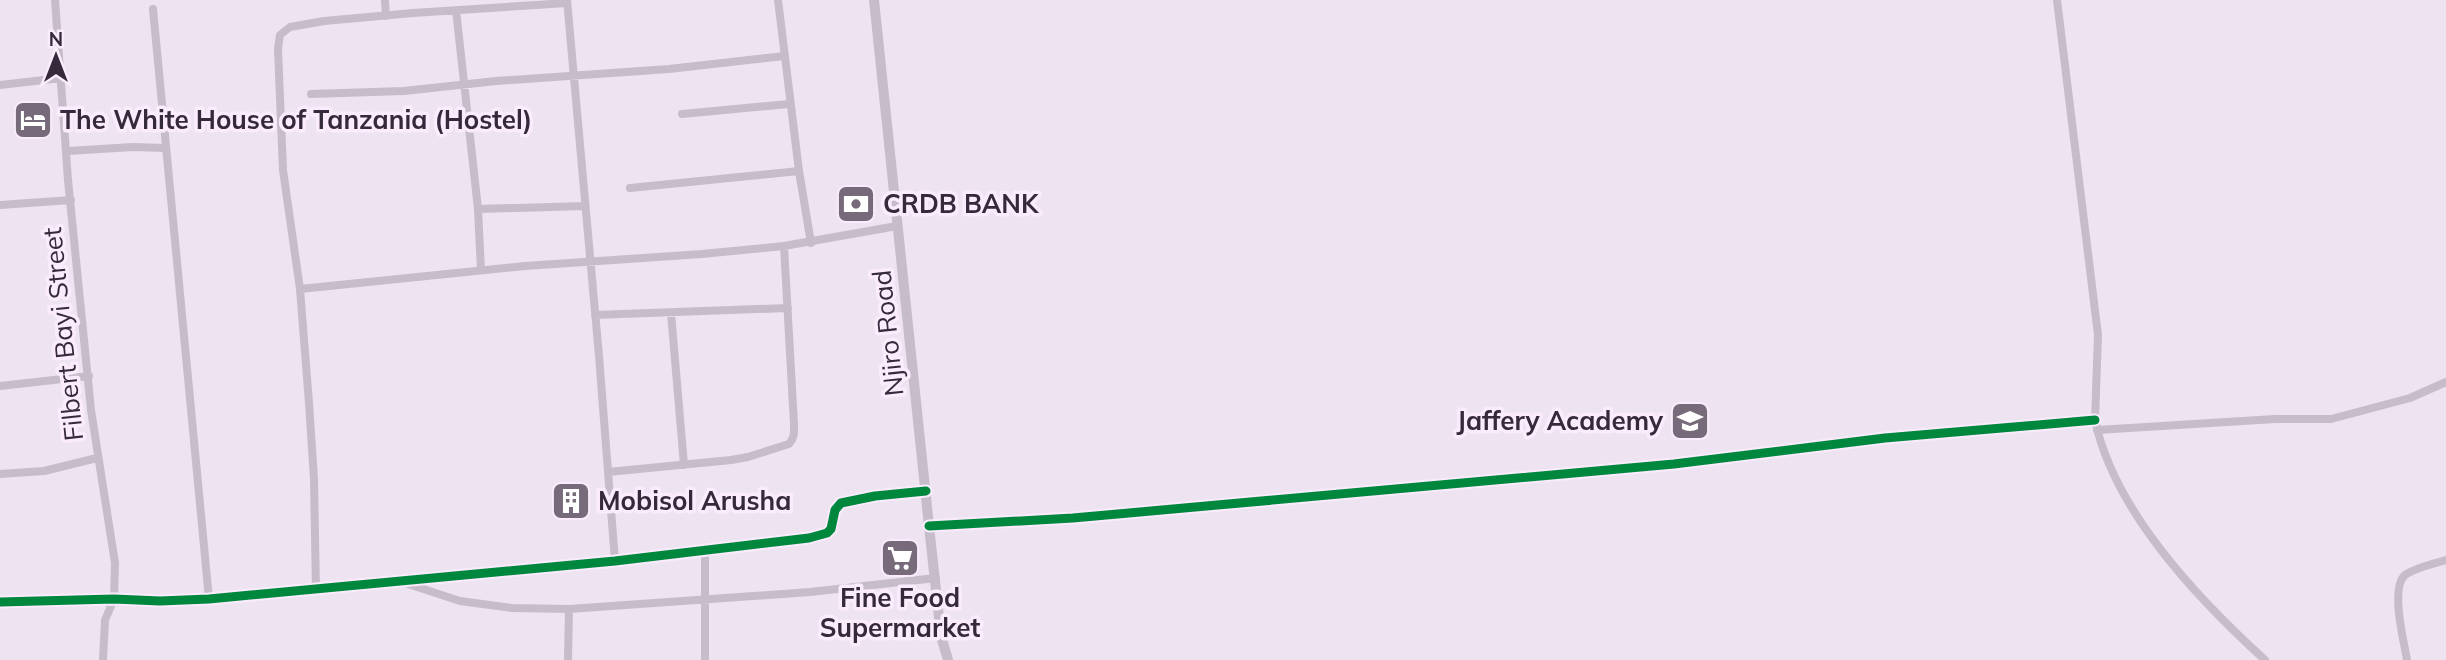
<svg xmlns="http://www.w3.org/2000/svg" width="2446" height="660" viewBox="0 0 2446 660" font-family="Mulish,sans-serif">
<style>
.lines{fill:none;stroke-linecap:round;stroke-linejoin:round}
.minor{stroke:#c7bcca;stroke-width:8}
.tertiary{stroke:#c7bcca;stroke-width:10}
.cycleway-casing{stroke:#faecfc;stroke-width:13}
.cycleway{stroke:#00873e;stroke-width:9}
.labels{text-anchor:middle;stroke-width:7;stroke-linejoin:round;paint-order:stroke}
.poi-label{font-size:26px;font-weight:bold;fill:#35293c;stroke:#faecfc;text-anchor:start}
.street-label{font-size:26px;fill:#35293c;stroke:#faecfc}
</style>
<rect width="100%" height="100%" fill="#eee3f0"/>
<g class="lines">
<path class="minor" d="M 55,0 L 68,180 L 91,410 L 115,563 L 114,599 L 105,620 L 103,660
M 385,0 L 386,16
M 567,0 L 599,356 L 615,561
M 778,0 L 799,171 L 811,243
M 2057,0 L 2098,335 L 2095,420 C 2114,511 2198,599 2265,660
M 153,9 L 209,599
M 456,10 L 478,209 L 481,270
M 0,85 L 61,78
M 311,94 L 404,91 L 496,81 L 669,69 L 784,56
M 682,114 L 789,104
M 68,151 L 133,147 L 165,148
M 630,188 L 799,171
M 0,205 L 71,200
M 478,209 L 585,206
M 300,289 L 525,266 L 702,254 L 784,246 L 897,226
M 671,313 L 684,465
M 595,315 L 788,308
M 0,386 L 89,376
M 2097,430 L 2275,419 L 2331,419 L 2410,398 L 2446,382
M 608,472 L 731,460 L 748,457 L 789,444 C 795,437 794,433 794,424 L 784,246
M 0,474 L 44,471 L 97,458
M 929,526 L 1073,518 L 1674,464 L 1885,438 L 2095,420
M 402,582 L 460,601 L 512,608 L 569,609 L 810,592 L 936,578
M 316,591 L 314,479 L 309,403 L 300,289 L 283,170 L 278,49 L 280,35 L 290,27 L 324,21 L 413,13 L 567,3
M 0,602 L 114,599 L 160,601 L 209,599 L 615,561 L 809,538 L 827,533 L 831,529 L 835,510 L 841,503 L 875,496 L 926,491
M 568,660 L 569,609
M 705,660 L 705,551
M 2407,660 C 2404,642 2390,588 2405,575 C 2416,567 2433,564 2446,560"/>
<path class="tertiary" d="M 874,0 L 929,526 L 941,636 L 948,660"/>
<g class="cycleway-casing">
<path id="cycleway" d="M 929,526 L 1073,518 L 1674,464 L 1885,438 L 2095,420
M 0,602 L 114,599 L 160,601 L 209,599 L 615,561 L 809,538 L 827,533 L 831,529 L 835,510 L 841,503 L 875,496 L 926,491"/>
</g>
<use href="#cycleway" class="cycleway"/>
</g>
<defs>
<g id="hotel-square" transform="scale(2.0125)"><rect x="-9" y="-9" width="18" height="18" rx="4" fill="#766a7b" stroke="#faecfc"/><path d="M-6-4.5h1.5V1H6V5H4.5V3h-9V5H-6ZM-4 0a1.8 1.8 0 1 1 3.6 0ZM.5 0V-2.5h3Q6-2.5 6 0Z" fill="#fff"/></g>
<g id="bank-square" transform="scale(2.0125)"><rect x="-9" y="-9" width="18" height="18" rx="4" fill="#766a7b" stroke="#faecfc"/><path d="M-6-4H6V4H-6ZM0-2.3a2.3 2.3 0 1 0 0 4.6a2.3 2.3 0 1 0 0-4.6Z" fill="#fff"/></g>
<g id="school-square" transform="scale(2.0125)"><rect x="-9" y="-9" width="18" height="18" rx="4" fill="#766a7b" stroke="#faecfc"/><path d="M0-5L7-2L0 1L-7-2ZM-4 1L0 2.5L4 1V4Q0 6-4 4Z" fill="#fff"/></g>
<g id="building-square" transform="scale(2.0125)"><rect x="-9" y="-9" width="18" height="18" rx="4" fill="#766a7b" stroke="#faecfc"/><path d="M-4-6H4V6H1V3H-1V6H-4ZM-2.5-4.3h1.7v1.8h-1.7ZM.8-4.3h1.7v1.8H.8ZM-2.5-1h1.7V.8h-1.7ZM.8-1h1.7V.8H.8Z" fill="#fff"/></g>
<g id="supermarket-square" transform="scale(2.0125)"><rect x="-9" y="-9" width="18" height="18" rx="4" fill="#766a7b" stroke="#faecfc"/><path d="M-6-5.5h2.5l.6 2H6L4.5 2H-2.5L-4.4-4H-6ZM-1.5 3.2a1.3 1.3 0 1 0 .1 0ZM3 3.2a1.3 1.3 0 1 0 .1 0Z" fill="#fff"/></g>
</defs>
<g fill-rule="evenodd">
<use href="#hotel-square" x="33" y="120"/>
<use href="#bank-square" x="856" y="204"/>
<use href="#school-square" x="1690" y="421"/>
<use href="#building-square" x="571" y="501"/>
<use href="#supermarket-square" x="900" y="558"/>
</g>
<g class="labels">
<g class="poi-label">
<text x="60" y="129">The White House of Tanzania (Hostel)</text>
<text x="883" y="213">CRDB BANK</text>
<text x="1663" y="430" text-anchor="end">Jaffery Academy</text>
<text x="598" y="510">Mobisol Arusha</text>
<text x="900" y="607" text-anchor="middle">Fine Food<tspan x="900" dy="30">Supermarket</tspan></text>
</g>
<g class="street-label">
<text transform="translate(888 333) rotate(-96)" y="9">Njiro Road</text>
<text transform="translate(63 334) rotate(-96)" y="9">Filbert Bayi Street</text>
</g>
</g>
<g transform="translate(56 56)" stroke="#faecfc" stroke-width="5" paint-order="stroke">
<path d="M0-5L12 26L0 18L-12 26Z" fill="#35293c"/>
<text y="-10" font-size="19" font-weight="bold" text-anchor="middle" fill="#35293c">N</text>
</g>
</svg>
